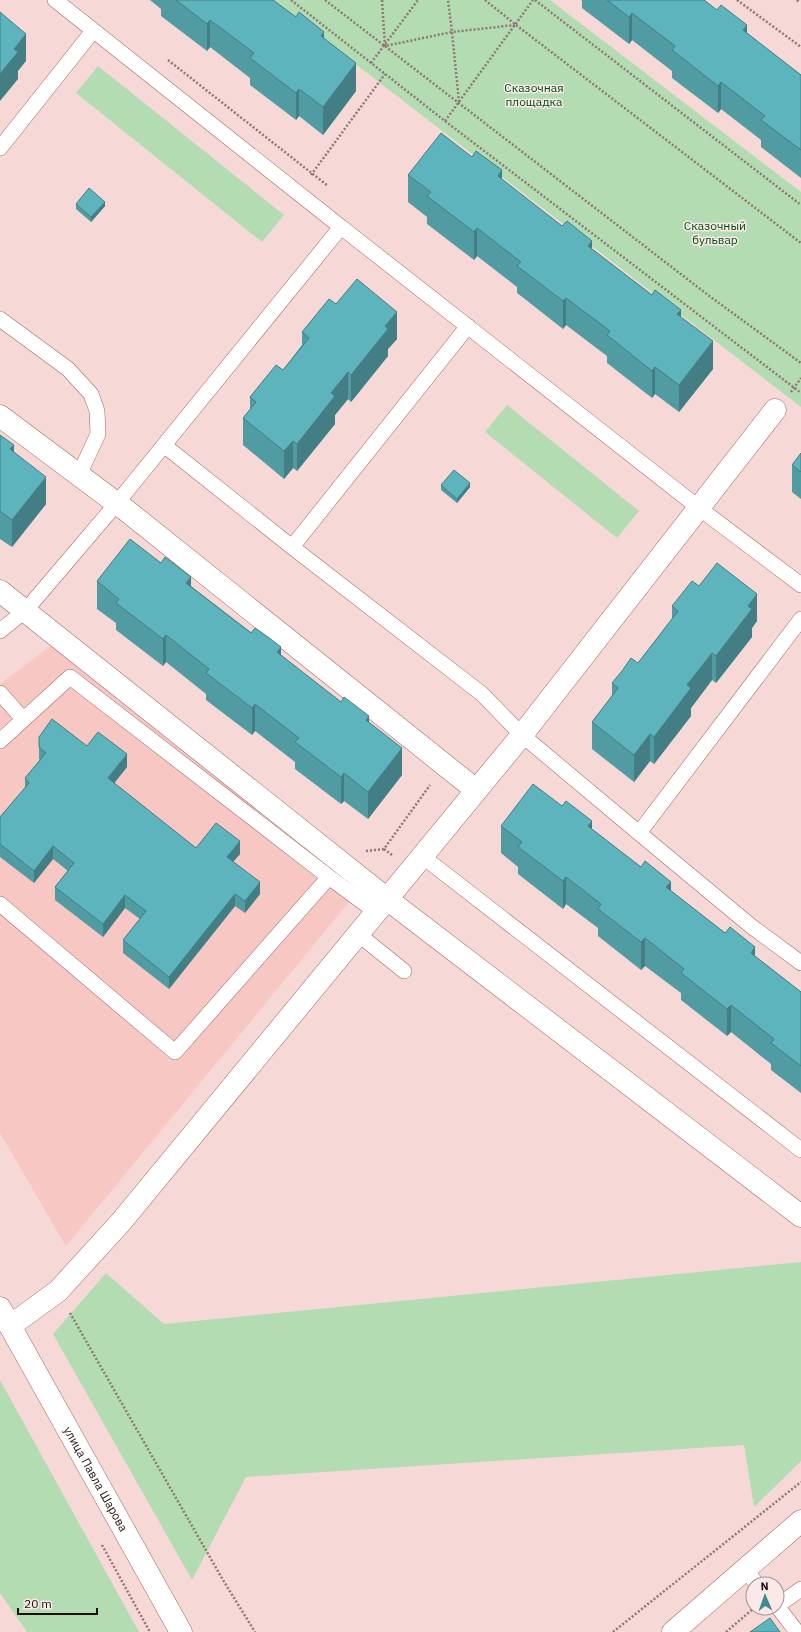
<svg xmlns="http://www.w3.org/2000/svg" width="801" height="1632" viewBox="0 0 801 1632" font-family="'IBM Plex Sans',sans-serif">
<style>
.built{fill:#f6c7c3}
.green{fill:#b4dcb3}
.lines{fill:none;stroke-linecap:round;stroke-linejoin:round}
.service-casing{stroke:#a36661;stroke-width:16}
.minor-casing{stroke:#a36661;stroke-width:23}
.path{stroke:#907674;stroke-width:2.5;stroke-dasharray:2 2;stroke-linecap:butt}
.service{stroke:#fff;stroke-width:15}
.minor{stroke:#fff;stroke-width:22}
.wall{fill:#519ba3}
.shaded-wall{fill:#427e84}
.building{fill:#5eb4bd;stroke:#427e84}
.labels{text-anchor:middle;stroke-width:3;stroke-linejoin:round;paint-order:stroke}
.park-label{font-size:12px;fill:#024b0d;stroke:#f9eae9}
.street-label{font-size:12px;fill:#230c0b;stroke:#f9eae9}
</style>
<rect width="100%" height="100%" fill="#f6d9d6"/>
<path class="built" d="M 52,645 L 363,887 L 354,896 L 66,1246 L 0,1133 L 0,684 Z"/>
<path class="green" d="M 272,0 L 550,0 L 801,192 L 801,407 Z
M 98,66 L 284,215 L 262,242 L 76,93 Z
M 507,405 L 639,511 L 617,538 L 485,432 Z
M 801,1262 L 801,1461 L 754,1507 L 744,1445 L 246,1477 L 192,1580 L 53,1334 L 106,1273 L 164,1324 Z
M 0,1380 L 139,1632 L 27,1632 L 0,1593 Z"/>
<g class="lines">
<g class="service-casing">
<path id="service" d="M 55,0 L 341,227
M 0,148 L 93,31
M 0,319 L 68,369 L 91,394 L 97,411 L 98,434 L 79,475
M 165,446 L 292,547 L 482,694 L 522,735 L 639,833 L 801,619
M 292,547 L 468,326
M 0,631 L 26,610 L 117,503 L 341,227 L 699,508 L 801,585
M 0,693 L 23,719
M 0,741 L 70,677 L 329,877 L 175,1052 L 0,904
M 639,833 L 751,926 L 801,963
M 422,856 L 801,1150
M 329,877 L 376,912
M 358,934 L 404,971
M 745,1570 L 757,1584
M 777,1606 L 797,1632
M 777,1606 L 801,1589"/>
</g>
<g class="minor-casing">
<g id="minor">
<path d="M 0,416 L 127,511 L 476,790"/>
<path d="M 0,591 L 387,899 L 801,1216"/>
<path id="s1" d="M 0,1308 L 181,1632"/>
<path d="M 10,1326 L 58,1291 L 121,1222 L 522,735 L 775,410"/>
<path d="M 673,1632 L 801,1521"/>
</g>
</g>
<path class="path" d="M 291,0 L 445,121 L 801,393
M 325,0 L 708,295 L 801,363
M 382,0 L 385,46 L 452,32 L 448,0
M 485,0 L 516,25 L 801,243
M 535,0 L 801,205
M 737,0 L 801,47
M 797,0 L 799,2
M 168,60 L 328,186
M 371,63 L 418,0
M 459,102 L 452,32 L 515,25
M 445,121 L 533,0
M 311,175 L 385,74
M 791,392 L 801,378
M 366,851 L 384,849
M 392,855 L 384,849 L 430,785
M 70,1313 L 223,1580 L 255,1632
M 102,1545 L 150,1632
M 613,1632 L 801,1482
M 726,1632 L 754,1608"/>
<use href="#service" class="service"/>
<use href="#minor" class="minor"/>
</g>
<path class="wall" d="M 150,0 L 273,0 L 324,39 L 356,91 L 323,135 L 299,116 L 296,120 L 250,85 L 250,78 L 210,47 L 207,51 L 161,16 L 161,9 Z
M 581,0 L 704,0 L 801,75 L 801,178 L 761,147 L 761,140 L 721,109 L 718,113 L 672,78 L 672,71 L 632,40 L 629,44 L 582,8 L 582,1 Z
M 472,157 L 681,317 L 713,369 L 679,412 L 655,394 L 652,398 L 607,363 L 607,356 L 566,325 L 563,329 L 521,296 L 517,293 L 517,287 L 477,256 L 474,260 L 427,224 L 427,217 L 408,202 L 408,175 Z
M 76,204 L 105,206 L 91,222 L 76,209 Z
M 336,304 L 397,339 L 388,349 L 388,356 L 351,402 L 348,399 L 335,415 L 335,424 L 297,471 L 293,468 L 284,479 L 243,445 L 243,418 L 250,410 L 250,397 L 283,370 L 302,345 L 302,332 Z
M 0,435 L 14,452 L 46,504 L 12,547 L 0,539 Z
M 801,453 L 801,499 L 792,492 L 792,465 Z
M 441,485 L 470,487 L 457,503 L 441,490 Z
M 97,581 L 191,586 L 341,702 L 369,723 L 402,775 L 368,819 L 344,801 L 341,804 L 295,769 L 295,762 L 255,731 L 252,735 L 206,700 L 206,694 L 166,662 L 163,666 L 116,630 L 116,623 L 97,609 Z
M 699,586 L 757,621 L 752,628 L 752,637 L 716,683 L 712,680 L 691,708 L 691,716 L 654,764 L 650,761 L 634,782 L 592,749 L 592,722 L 612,696 L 612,683 L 638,663 L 672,619 L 672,606 Z
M 39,737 L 87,746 L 127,767 L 114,783 L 196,848 L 240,854 L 233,861 L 260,894 L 245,913 L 235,906 L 169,989 L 123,953 L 123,940 L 140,919 L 125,908 L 103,937 L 55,900 L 55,887 L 68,871 L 53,859 L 34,883 L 0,857 L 0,817 L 25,788 L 25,778 L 40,760 L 39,759 Z
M 501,826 L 592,829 L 801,992 L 801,1093 L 771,1070 L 771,1064 L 731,1032 L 727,1036 L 681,1000 L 681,993 L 645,966 L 641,970 L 598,936 L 598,928 L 566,904 L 563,909 L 518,874 L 518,867 L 501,853 Z"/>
<path class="shaded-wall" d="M 632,13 L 632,40 L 629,44 L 629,17 Z
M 210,20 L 210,47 L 207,51 L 207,24 Z
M 747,25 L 747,52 L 743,30 Z
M 324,32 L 324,59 L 321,36 Z
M 26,34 L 26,61 L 18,71 L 18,79 L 0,101 L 0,74 L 14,49 Z
M 356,63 L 356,91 L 323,135 L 323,107 Z
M 721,82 L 721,109 L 718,113 L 718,86 Z
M 299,89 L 299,116 L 296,120 L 296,93 Z
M 502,170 L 502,198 L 498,176 Z
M 105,202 L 105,206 L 91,222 L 91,217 Z
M 477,228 L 477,256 L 474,260 L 474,232 Z
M 592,241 L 592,268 L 588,246 Z
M 566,298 L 566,325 L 563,329 L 563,301 Z
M 681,310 L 681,337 L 677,314 Z
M 397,312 L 397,339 L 388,349 L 388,356 L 351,402 L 351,375 L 385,326 Z
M 713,341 L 713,369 L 679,412 L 679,385 Z
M 655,367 L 655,394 L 652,398 L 652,371 Z
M 348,372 L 348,399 L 335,415 L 335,424 L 297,471 L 297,444 L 331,393 Z
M 293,441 L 293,468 L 284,479 L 284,451 Z
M 14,445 L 14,472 L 10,449 Z
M 46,477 L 46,504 L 12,547 L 12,520 Z
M 470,483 L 470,487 L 457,503 L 457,499 Z
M 191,577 L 191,604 L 186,583 Z
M 757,594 L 757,621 L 752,628 L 752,637 L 716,683 L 716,656 L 748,606 Z
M 166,635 L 166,662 L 163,666 L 163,639 Z
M 281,647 L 281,675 L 277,652 Z
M 712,653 L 712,680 L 691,708 L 691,716 L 654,764 L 654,737 L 687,685 Z
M 255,704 L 255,731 L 252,735 L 252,708 Z
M 369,716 L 369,744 L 366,720 Z
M 650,734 L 650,761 L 634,782 L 634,755 Z
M 402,748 L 402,775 L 368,819 L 368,792 Z
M 127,754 L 127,767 L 108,791 L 108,778 Z
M 344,773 L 344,801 L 341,804 L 341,777 Z
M 592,821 L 592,848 L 588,826 Z
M 240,841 L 240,854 L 227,869 L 227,857 Z
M 53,846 L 53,859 L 34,883 L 34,871 Z
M 566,877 L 566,904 L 563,909 L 563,881 Z
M 260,882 L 260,894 L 245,913 L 245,901 Z
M 671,882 L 671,909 L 666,887 Z
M 235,894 L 235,906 L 169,989 L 169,977 Z
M 125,895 L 125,908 L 103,937 L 103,924 Z
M 645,938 L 645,966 L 641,970 L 641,942 Z
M 755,947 L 755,974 L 751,953 Z
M 731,1005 L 731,1032 L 727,1036 L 727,1009 Z"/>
<path class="building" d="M 176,0 L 273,0 L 296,17 L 299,12 L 324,32 L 321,36 L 356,63 L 323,107 L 299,89 L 296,93 L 250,58 L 254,53 L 210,20 L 207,24 Z
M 607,0 L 704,0 L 717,10 L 721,5 L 747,25 L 743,30 L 801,75 L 801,150 L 761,120 L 765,116 L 721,82 L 718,86 L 672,50 L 675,46 L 632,13 L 629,17 Z
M 0,12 L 26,34 L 14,49 L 18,52 L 0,74 Z
M 441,133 L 472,157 L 476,151 L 502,170 L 498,176 L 562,226 L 567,221 L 592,241 L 588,246 L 652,295 L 655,290 L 681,310 L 677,314 L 713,341 L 679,385 L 655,367 L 652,371 L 607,335 L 610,331 L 566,298 L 563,301 L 521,269 L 517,266 L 521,262 L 477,228 L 474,232 L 427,196 L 431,192 L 408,175 Z
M 89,188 L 105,202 L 91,217 L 76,204 Z
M 357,279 L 397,312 L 385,326 L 388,329 L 351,375 L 348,372 L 331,393 L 335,396 L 297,444 L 293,441 L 284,451 L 243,418 L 256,402 L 250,397 L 276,365 L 283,370 L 309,338 L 302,332 L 329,299 L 336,304 Z
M 0,435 L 14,445 L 10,449 L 46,477 L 12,520 L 0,511 Z
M 801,453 L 801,472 L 792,465 Z
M 454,470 L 470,483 L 457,499 L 441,485 Z
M 130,539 L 161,563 L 165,557 L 191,577 L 186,583 L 251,633 L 255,628 L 268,637 L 281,647 L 277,652 L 341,702 L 344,697 L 369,716 L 366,720 L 402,748 L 368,792 L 344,773 L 341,777 L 295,742 L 299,738 L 255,704 L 252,708 L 206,673 L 209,669 L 166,635 L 163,639 L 116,603 L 119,599 L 97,581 Z
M 717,563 L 757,594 L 748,606 L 752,609 L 716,656 L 712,653 L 687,685 L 691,688 L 654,737 L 650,734 L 634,755 L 592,722 L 618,688 L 612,683 L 622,671 L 631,658 L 638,663 L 678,611 L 672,606 L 692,581 L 699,586 Z
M 52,719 L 87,746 L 98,732 L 127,754 L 108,778 L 196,848 L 216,823 L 240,841 L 227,857 L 260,882 L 245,901 L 235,894 L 169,977 L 123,940 L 146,911 L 125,895 L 103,924 L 55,887 L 74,863 L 53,846 L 34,871 L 0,844 L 0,817 L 29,783 L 25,778 L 46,753 L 39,747 L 39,737 Z
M 533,784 L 562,806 L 566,801 L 592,821 L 588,826 L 641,867 L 645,861 L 671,882 L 666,887 L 725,933 L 730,927 L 755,947 L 751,953 L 801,992 L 801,1066 L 771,1043 L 774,1039 L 731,1005 L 727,1009 L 681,973 L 684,969 L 645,938 L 641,942 L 598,909 L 601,904 L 566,877 L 563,881 L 518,847 L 522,842 L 501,826 Z
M 770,1618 L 780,1632 L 750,1632 Z"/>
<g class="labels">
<g class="park-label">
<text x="534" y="92">Сказочная<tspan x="534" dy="14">площадка</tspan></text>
<text x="715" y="230">Сказочный<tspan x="715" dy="14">бульвар</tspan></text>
</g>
<g class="street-label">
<text dy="4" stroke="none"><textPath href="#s1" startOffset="196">улица Павла Шарова</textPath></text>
</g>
</g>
<g transform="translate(765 1596) rotate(358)"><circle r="19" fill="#f9eae9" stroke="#a39190"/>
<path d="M0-3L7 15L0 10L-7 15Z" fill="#418990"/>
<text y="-6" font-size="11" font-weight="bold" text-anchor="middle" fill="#230c0b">N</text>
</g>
<path d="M18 1608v6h79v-6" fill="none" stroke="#230c0b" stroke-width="2"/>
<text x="24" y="1608" font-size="12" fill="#230c0b" stroke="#f9eae9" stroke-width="3" paint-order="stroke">20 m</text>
</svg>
